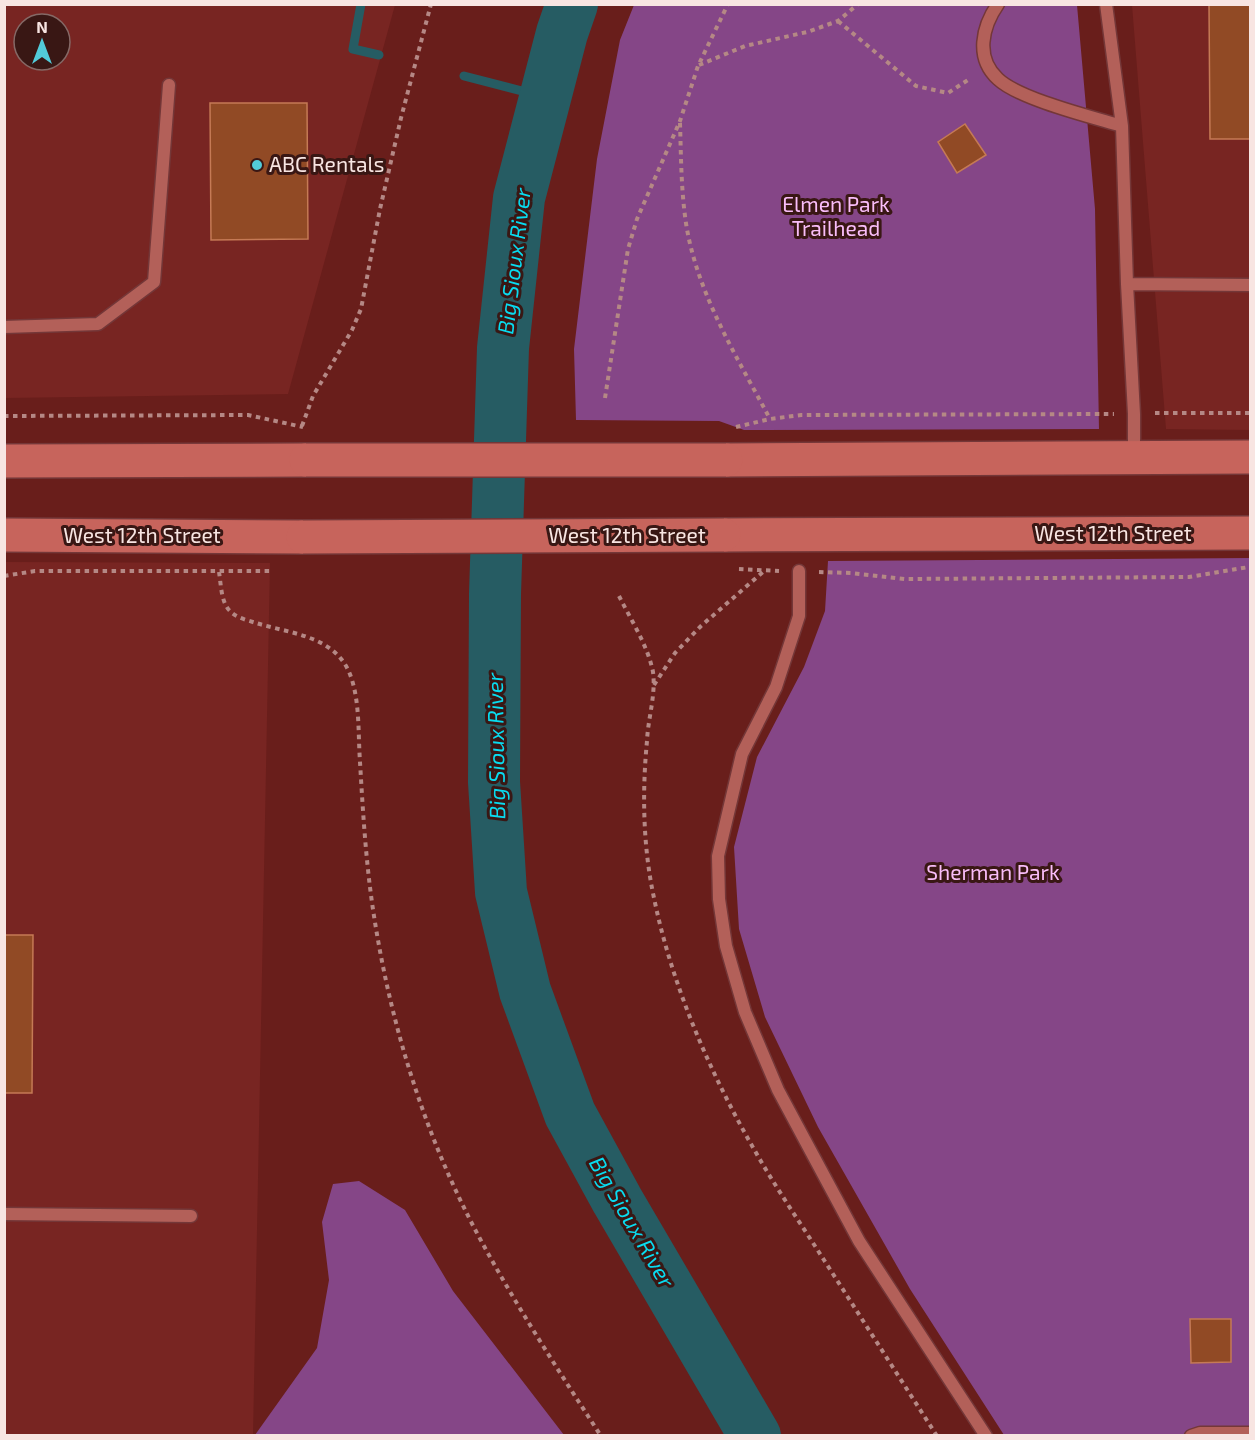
<svg xmlns="http://www.w3.org/2000/svg" width="1255" height="1440" viewBox="0 0 1255 1440" font-family="'Exo 2',sans-serif">
<style>
.built{fill:#782522;fill-rule:evenodd}
.green{fill:#854687}
.lines{fill:none;stroke-linecap:round;stroke-linejoin:round}
.stream{stroke:#265c63;stroke-width:9}
.river{stroke:#265c63;stroke-width:52}
.building{fill:#914a25;stroke:#c57a55;stroke-width:1.5}
.service-casing{stroke:#743738;stroke-width:15}
.primary-casing{stroke:#743738;stroke-width:36}
.path{stroke:#b58885;stroke-width:4;stroke-dasharray:4.5 4.5;stroke-linecap:butt}
.service{stroke:#b36059;stroke-width:12}
.primary{stroke:#c7645c;stroke-width:33}
.primary-bridge-casing{stroke:#743738;stroke-width:36;stroke-linecap:butt}
.primary-bridge{stroke:#c7645c;stroke-width:33}
.poi-dot{fill:#52cbd9;stroke:#391714;stroke-width:2}
.labels{text-anchor:middle;stroke-width:6;stroke-linejoin:round;paint-order:stroke}
.poi-label{font-size:21px;fill:#f8e5e2;stroke:#391714;text-anchor:start}
.park-label{font-size:21px;fill:#f9bdf9;stroke:#391714}
.street-label{font-size:21px;fill:#f8e5e2;stroke:#391714}
.water-label{font-size:22px;font-style:italic;fill:#09dbef;stroke:#391714}
</style>
<rect width="100%" height="100%" fill="#691e1b"/>
<path class="built" d="M 4,5 L 395,5 L 288,394 L 5,398 ZM 24,24 L 60,24 L 60,60 L 24,60 Z
M 1132,5 L 1250,5 L 1250,430 L 1166,429 Z
M 5,562 L 270,563 L 253,1435 L 5,1436 Z"/>
<path class="green" d="M 634,5 L 1077,5 L 1095,209 L 1099,429 L 744,430 L 719,421 L 576,420 L 574,349 L 597,159 L 620,40 Z
M 1250,558 L 1250,1435 L 1004,1435 L 910,1289 L 818,1127 L 765,1017 L 739,929 L 734,847 L 757,757 L 804,667 L 825,611 L 828,561 Z
M 359,1181 L 405,1210 L 453,1291 L 564,1435 L 255,1435 L 317,1348 L 329,1280 L 322,1222 L 333,1184 Z"/>
<g class="lines">
<path class="stream" d="M 361,4 L 353,49 L 379,55
M 464,76 L 545,97"/>
<path class="river" d="M 572,4 L 562,33 L 519,198 L 503,348 L 495,594 L 494,782 L 501,892 L 525,991 L 570,1114 L 617,1200 L 755,1436"/>
</g>
<path class="building" d="M 1209,4 L 1250,4 L 1250,139 L 1210,139 Z
M 210,103 L 307,103 L 308,239 L 211,240 Z
M 965,124 L 986,155 L 957,173 L 938,142 Z
M 4,935 L 33,935 L 32,1093 L 4,1093 Z
M 1190,1319 L 1231,1319 L 1231,1362 L 1191,1363 Z"/>
<g class="lines">
<g class="service-casing">
<path id="service" d="M 998,4 C 982,27 975,58 998,79 C 1019,99 1092,117 1122,126
M 1106,4 L 1122,126 L 1127,284 L 1134,414 L 1134,457
M 1127,284 L 1250,285
M 4,327 L 98,324 L 154,282 L 169,85
M 799,571 L 799,616 L 776,687 L 742,754 L 718,856 L 719,899 L 726,946 L 745,1012 L 778,1090 L 808,1146 L 859,1241 L 986,1436
M 4,1214 L 191,1216
M 1191,1436 L 1200,1433 L 1250,1433"/>
</g>
<g class="primary-casing">
<path id="primary" d="M 726,460 L 1250,457
M 4,461 L 306,460
M 4,535 L 303,537
M 724,535 L 1250,533"/>
</g>
<path class="path" d="M 838,21 L 916,86 L 948,93 L 971,78
M 699,65 L 745,46 L 807,32 L 838,21 L 858,4
M 680,123 C 681,154 681,185 685,216 C 694,289 736,355 770,419
M 605,398 L 628,249 L 637,219 L 680,121 L 698,66 L 728,4
M 1155,413 L 1250,413
M 4,416 L 248,415 L 303,427
M 302,426 L 313,396 L 352,330 L 361,309 L 380,209 L 401,118 L 431,4
M 736,427 L 770,419 L 801,415 L 1114,414
M 739,569 L 779,571
M 219,572 C 221,584 221,601 229,610 C 236,618 247,620 256,623 C 292,634 337,636 351,677 C 360,703 358,734 360,762 C 363,813 366,865 374,916 C 391,1026 425,1136 478,1235 C 515,1304 558,1370 601,1436
M 819,572 L 851,573 L 905,579 L 1189,577 L 1249,567
M 4,576 L 35,571 L 273,571
M 619,596 C 631,620 648,646 653,672 C 656,695 648,718 647,741 C 642,793 643,847 654,898 C 672,986 710,1073 755,1151 C 776,1188 801,1224 824,1260 C 862,1319 899,1377 937,1436
M 654,685 L 675,653 L 701,626 L 764,571"/>
<use href="#service" class="service"/>
<use href="#primary" class="primary"/>
<g class="primary-bridge-casing">
<path id="primary-bridge" d="M 306,460 L 726,460
M 303,537 L 724,535"/>
</g>
<use href="#primary-bridge" class="primary-bridge"/>
</g>
<circle class="poi-dot" cx="257" cy="165" r="6"/>
<g class="labels">
<g class="poi-label">
<text x="269" y="172">ABC Rentals</text>
</g>
<g class="park-label">
<text x="836" y="212">Elmen Park<tspan x="836" dy="24">Trailhead</tspan></text>
<text x="993" y="880">Sherman Park</text>
</g>
<g class="street-label">
<text x="1113" y="541">West 12th Street</text>
<text x="142" y="543">West 12th Street</text>
<text x="627" y="543">West 12th Street</text>
</g>
<g class="water-label">
<text transform="translate(514 261) rotate(-83)" y="8">Big Sioux River</text>
<text transform="translate(496 746) rotate(-91)" y="8">Big Sioux River</text>
<text transform="translate(632 1222) rotate(60)" y="8">Big Sioux River</text>
</g>
</g>
<rect width="1255" height="1440" fill="none" stroke="#f8e5e2" stroke-width="12"/>
<g transform="translate(42 42)"><circle r="28" fill="#391714" stroke="#856966" stroke-width="1.5"/>
<path d="M0-4.5L10 22L0 15L-10 22Z" fill="#52cbd9"/>
<text y="-9" font-size="16" font-weight="bold" text-anchor="middle" fill="#f8e5e2">N</text>
</g>
</svg>
